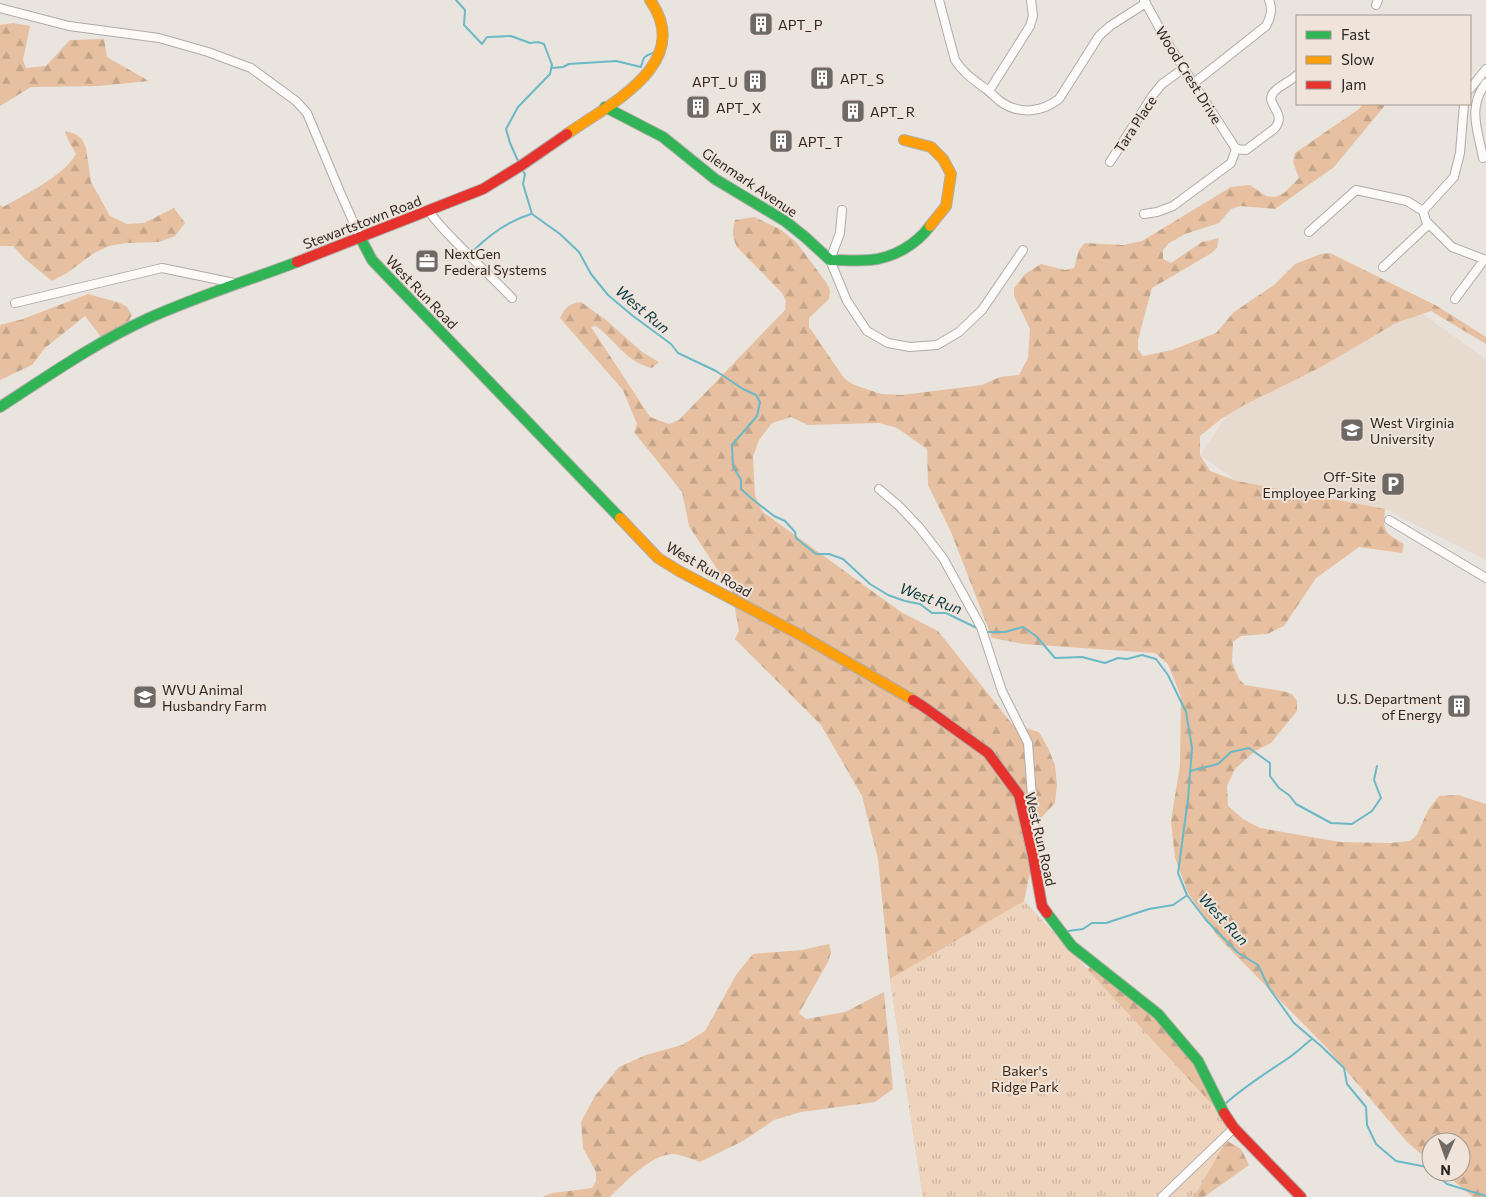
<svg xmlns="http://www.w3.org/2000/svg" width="1486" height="1197" font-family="Commissioner,sans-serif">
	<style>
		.built { fill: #e7dacf }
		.forest { fill: url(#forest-firs) }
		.park { fill: url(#park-tufts) }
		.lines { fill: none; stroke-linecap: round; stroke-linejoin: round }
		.stream { stroke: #6bb8c6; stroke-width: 2 }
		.street-casing { stroke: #b0aba7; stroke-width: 10 }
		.fast-casing { stroke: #b0aba7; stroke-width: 12 }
		.slow-casing { stroke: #b0aba7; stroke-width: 12 }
		.jam-casing { stroke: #b0aba7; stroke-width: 12 }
		.street { stroke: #fcfbfa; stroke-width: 8 }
		.fast { stroke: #30b455; stroke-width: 10 }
		.slow { stroke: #ff9f0a; stroke-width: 10 }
		.jam { stroke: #e5322d; stroke-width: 10 }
		.labels { text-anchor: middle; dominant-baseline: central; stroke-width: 4; stroke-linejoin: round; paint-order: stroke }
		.poi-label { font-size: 14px; fill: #2b2723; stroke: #efe3da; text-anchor: start }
		.street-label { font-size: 14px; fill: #2b2723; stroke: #efe3da }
		.park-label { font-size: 14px; fill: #41270f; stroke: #efe3da }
		.water-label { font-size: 15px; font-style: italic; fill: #083c45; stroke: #efe3da }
	</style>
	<defs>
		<pattern id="forest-firs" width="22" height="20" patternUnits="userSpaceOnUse" patternTransform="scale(1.25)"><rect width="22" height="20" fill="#e6c0a0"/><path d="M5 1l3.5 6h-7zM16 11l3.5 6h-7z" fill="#c5a58a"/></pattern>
		<pattern id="park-tufts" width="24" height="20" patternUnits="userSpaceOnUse" patternTransform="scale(1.25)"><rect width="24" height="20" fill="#eed3bd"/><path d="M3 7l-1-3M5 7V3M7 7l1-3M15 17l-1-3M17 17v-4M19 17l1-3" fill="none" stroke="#ccb5a2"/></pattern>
	</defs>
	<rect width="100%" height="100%" fill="#eae4df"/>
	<!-- built -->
	<path class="built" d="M1417 310 1486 359V560L1385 509 1237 481 1200 455 1236 402Z"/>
	<!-- forest -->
	<path class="forest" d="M13 23 30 26 23 60 26 68 46 66 70 40 104 39 107 57 149 81 99 86 31 87 0 106V25Z
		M1363 104H1386L1334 167 1275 209 1240 206 1231 209 1219 223 1185 234 1169 243 1163 250V259L1171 263 1202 242 1219 238 1217 248 1210 254 1152 288 1138 340V349L1143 356 1172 350 1216 333 1234 312 1274 285 1295 264 1321 254 1330 253 1437 306 1486 337V344L1431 311 1396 323 1321 367 1244 405 1221 419 1200 436V455L1210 471 1237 481 1385 509C1383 532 1384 532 1404 544L1402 553 1359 547 1316 578 1284 626 1267 634 1241 636 1233 642 1232 662 1239 679 1245 685 1282 691 1292 694 1297 701V711L1271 743 1255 751 1235 769 1227 786 1228 806 1243 819 1260 828 1340 842 1390 843 1410 841 1417 835 1428 810 1439 796 1458 795 1486 804V1197H1473L1443 1172H1461V1142H1431V1162L1408 1143 1326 1047 1219 938 1188 893 1175 858 1171 821 1180 765 1181 697 1168 664 1155 653 1024 644 992 638 951 532 928 485 927 449 897 428 879 423 808 425 791 417 772 423 759 440 753 457 755 496 763 512 901 612 938 631 1012 724 1039 732 1048 748 1055 765 1057 785 1055 803 1042 817 1024 901 1087 969 1093 966 1166 1026 1200 1071 1213 1105 1234 1128 1227 1141 1241 1149 1249 1165 1204 1197H923L890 979 878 859 862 796 821 725 735 639 739 631 732 592 689 526 682 492 634 432 637 424 623 390 560 318C565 307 569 304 581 302L606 320 642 352 659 362 652 368C627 363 615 340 596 326L591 327 650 417 669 424 679 420 785 310 786 301 782 293 737 247C732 237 732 230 735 220L754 217 780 229 796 242 826 282 830 290 829 299 809 318V327L844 378 852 384 881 394 902 395 982 385 1000 377 1019 375 1028 358 1030 329 1014 296V288L1025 274 1041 264 1065 270 1074 268 1079 250 1085 243 1123 245 1142 241 1231 187 1250 185 1266 196 1275 197 1284 193 1299 178 1293 162 1295 153 1359 109Z
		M65 131 75 134 82 139 86 148 91 182 110 216 127 224 144 223 174 208 185 223 175 236 159 242 126 243 109 246 94 253 67 273 52 281 25 259 13 246H0V205L3 207C24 195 64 176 76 154 72 146 67 140 65 131Z
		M88 294 120 303 127 307 132 315 128 322 101 337 85 316 45 348 32 365 0 380V325L23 319Z
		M829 944 831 952 828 962 799 1013 806 1019 845 1012 884 992 893 1089 875 1102 801 1112 774 1120 743 1141 700 1162C692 1159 682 1155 674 1154 651 1154 625 1182 610 1197H542L553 1193 592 1188 596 1181V1172L583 1148 581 1122 595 1096 619 1067 646 1055 682 1045 705 1031 736 975 753 954 802 950Z"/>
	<!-- park -->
	<path class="park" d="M1024 901 1234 1128 1194 1197H923L890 979Z"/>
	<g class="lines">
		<!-- stream -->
		<path class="stream" d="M456 0 465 10 464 25 482 44 487 37H490L511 36 530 43 538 42 544 44 552 65 550 74 518 107 506 129 510 143 519 163
			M551 68 563 67 569 64 616 61 641 67C645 52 645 58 656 51
			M522 170 525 174 523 184 532 214 560 234 579 252 591 274 608 295 633 316 671 344 678 353 716 371 743 389 756 395 760 402 757 416 732 445 733 466 741 480V489L751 498 774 516 785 521 795 532 796 538 816 554H829L843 559 870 584 888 595 905 601 920 604 932 613H946L979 629
			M473 251C490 234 508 221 531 214
			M986 632H1005L1023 627 1036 636 1055 658 1082 657 1105 663 1118 658 1127 659 1142 655 1156 659 1168 675 1186 712 1192 748 1188 799 1178 873 1187 895 1206 920 1237 952 1258 965 1269 988 1294 1023 1321 1046 1344 1068 1347 1084 1366 1107 1367 1125 1376 1144 1396 1161 1427 1167 1431 1170
			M1190 771 1218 764 1231 752 1249 748 1270 763V776L1279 788 1289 795 1296 804 1331 823 1352 824 1372 811 1381 798 1374 780 1377 766
			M1068 931 1083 929 1092 923H1106L1149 909 1173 905 1186 896
			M1226 1103C1245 1086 1266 1073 1287 1059 1296 1053 1304 1045 1312 1039
			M1433 1172 1447 1184 1486 1196"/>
		<!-- street casing -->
		<g class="street-casing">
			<path id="street" d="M939 0 955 60C963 73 974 80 986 89 991 93 996 98 1001 102 1020 115 1042 112 1059 99L1099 36 1110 26 1146 3
				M1144 0 1170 47 1236 149
				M1376 5 1378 0
				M0 8 69 26 159 38 208 52 251 68 296 101 307 113 340 192 360 237
				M1194 83 1266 26C1271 17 1273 9 1269 0
				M1470 89 1486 69
				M989 91 1030 26 1033 16 1031 0
				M1464 104 1460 153 1454 177 1423 211 1426 221 1452 247 1486 260
				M1483 158C1478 130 1467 108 1486 83
				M1110 162 1153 95 1162 84 1184 68
				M842 210 840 233 830 260 847 301 867 331 888 343 910 347 937 345 959 332 982 310 1023 250
				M429 211C436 222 445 231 454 240 473 260 493 278 512 298
				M1144 214 1157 212 1173 206 1231 163 1236 149 1246 150 1274 129C1289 113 1263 104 1274 92 1280 85 1290 82 1297 75
				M1309 232 1356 190 1407 201 1423 211
				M1383 267 1429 224
				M1455 299 1484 260
				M15 303 162 268 239 284
				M879 489 899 506 919 527 943 558 981 627 1002 691 1028 743 1034 824 1032 842
				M1389 520 1486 578
				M1162 1197 1234 1128"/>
		</g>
		<!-- fast casing -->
		<g class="fast-casing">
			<path id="fast" d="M605 107 663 137 715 179 785 221 805 237 830 260C843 260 857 261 870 260 893 258 916 245 930 226
				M360 237 372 260 620 518
				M0 407C48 376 95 343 147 319 195 297 247 281 297 262
				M1047 913 1072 946 1158 1014 1198 1061 1224 1113"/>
		</g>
		<!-- slow casing -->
		<g class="slow-casing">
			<path id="slow" d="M567 134C609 104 695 64 650 0
				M904 140 931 147 943 159 951 174 946 206 930 226
				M620 518 658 558 679 571 804 637 913 700"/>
		</g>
		<!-- jam casing -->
		<g class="jam-casing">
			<path id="jam" d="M297 262 483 189 522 165 567 134
				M913 700 924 707 988 753 1019 795 1033 856 1042 906 1047 913
				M1224 1113 1234 1128 1301 1197"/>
		</g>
		<!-- street -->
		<use href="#street" class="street"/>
		<!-- fast -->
		<use href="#fast" class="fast"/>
		<!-- slow -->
		<use href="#slow" class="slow"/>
		<!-- jam -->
		<use href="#jam" class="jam"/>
	</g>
	<!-- icons -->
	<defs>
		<g id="building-square" transform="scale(1.25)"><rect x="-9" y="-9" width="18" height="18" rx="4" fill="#6e6965" stroke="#efe3da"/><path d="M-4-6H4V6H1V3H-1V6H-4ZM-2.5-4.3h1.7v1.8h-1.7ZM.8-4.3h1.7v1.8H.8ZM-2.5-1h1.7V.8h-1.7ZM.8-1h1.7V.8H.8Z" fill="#fff"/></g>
		<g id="office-square" transform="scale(1.25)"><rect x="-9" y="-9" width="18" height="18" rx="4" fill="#6e6965" stroke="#efe3da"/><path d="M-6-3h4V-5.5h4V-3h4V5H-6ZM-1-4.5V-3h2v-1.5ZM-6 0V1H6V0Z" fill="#fff"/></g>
		<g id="university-square" transform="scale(1.25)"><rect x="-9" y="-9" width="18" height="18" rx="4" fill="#6e6965" stroke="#efe3da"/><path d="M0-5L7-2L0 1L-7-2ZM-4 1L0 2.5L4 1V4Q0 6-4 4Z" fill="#fff"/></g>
		<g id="parking-square" transform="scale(1.25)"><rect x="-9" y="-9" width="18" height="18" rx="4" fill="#6e6965" stroke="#efe3da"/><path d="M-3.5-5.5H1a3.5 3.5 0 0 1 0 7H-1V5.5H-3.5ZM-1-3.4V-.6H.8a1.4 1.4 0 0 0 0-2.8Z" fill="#fff"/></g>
		<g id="school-square" transform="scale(1.25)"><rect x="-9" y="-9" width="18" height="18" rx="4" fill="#6e6965" stroke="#efe3da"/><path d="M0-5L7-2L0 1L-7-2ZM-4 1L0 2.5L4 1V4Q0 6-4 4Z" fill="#fff"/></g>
	</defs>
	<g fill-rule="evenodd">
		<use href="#building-square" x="761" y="24"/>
		<use href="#building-square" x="822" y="78"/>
		<use href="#building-square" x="755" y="81"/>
		<use href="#building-square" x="698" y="107"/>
		<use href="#building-square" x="853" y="111"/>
		<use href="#building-square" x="781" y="141"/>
		<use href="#office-square" x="427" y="261"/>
		<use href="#university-square" x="1352" y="430"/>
		<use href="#parking-square" x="1393" y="484"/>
		<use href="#school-square" x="145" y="697"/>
		<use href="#building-square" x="1459" y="706"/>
	</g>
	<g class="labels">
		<!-- poi labels -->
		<g class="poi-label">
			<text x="778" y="24">APT_ P</text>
			<text x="840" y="78">APT_ S</text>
			<text x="738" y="81" text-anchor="end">APT_ U</text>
			<text x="716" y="107">APT_ X</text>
			<text x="870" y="111">APT_ R</text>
			<text x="798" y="141">APT_ T</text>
			<text x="444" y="253">NextGen<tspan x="444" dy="16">Federal Systems</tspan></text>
			<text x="1370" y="422">West Virginia<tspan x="1370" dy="16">University</tspan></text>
			<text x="1376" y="476" text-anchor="end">Off-Site<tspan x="1376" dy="16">Employee Parking</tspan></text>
			<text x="162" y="689">WVU Animal<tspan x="162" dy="16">Husbandry Farm</tspan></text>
			<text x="1442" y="698" text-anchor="end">U.S. Department<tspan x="1442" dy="16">of Energy</tspan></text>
		</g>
		<!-- street labels -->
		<g class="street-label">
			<text transform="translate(1189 75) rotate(58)">Wood Crest Drive</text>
			<text transform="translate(1135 124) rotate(-57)">Tara Place</text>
			<text transform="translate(750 182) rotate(34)">Glenmark Avenue</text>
			<text transform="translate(362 222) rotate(-21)">Stewartstown Road</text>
			<text transform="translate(422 292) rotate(46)">West Run Road</text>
			<text transform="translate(709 569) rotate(30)">West Run Road</text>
			<text transform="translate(1041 839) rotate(77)">West Run Road</text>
		</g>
		<!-- park labels -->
		<g class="park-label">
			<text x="1025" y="1070">Baker's<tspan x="1025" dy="16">Ridge Park</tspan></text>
		</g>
		<!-- water labels -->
		<g class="water-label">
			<text transform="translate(643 309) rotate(40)">West Run</text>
			<text transform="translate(931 598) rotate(20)">West Run</text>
			<text transform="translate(1224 919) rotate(47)">West Run</text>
		</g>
	</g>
	<!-- legend -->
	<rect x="1296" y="15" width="175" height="90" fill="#efe3da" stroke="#a19891"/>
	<rect x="1306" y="31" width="25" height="8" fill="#30b455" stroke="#a19891"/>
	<text x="1341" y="40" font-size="15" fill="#2b2723">Fast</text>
	<rect x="1306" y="56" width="25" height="8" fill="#ff9f0a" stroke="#a19891"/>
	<text x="1341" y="65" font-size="15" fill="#2b2723">Slow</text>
	<rect x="1306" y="81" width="25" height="8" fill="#e5322d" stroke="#a19891"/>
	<text x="1341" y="90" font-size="15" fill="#2b2723">Jam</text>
	<!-- north arrow -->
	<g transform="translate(1446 1157) rotate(182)"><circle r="24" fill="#efe3da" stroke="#a19891"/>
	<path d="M0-4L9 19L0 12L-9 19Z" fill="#6e6965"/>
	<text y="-8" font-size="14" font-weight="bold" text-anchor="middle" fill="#2b2723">N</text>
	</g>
</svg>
